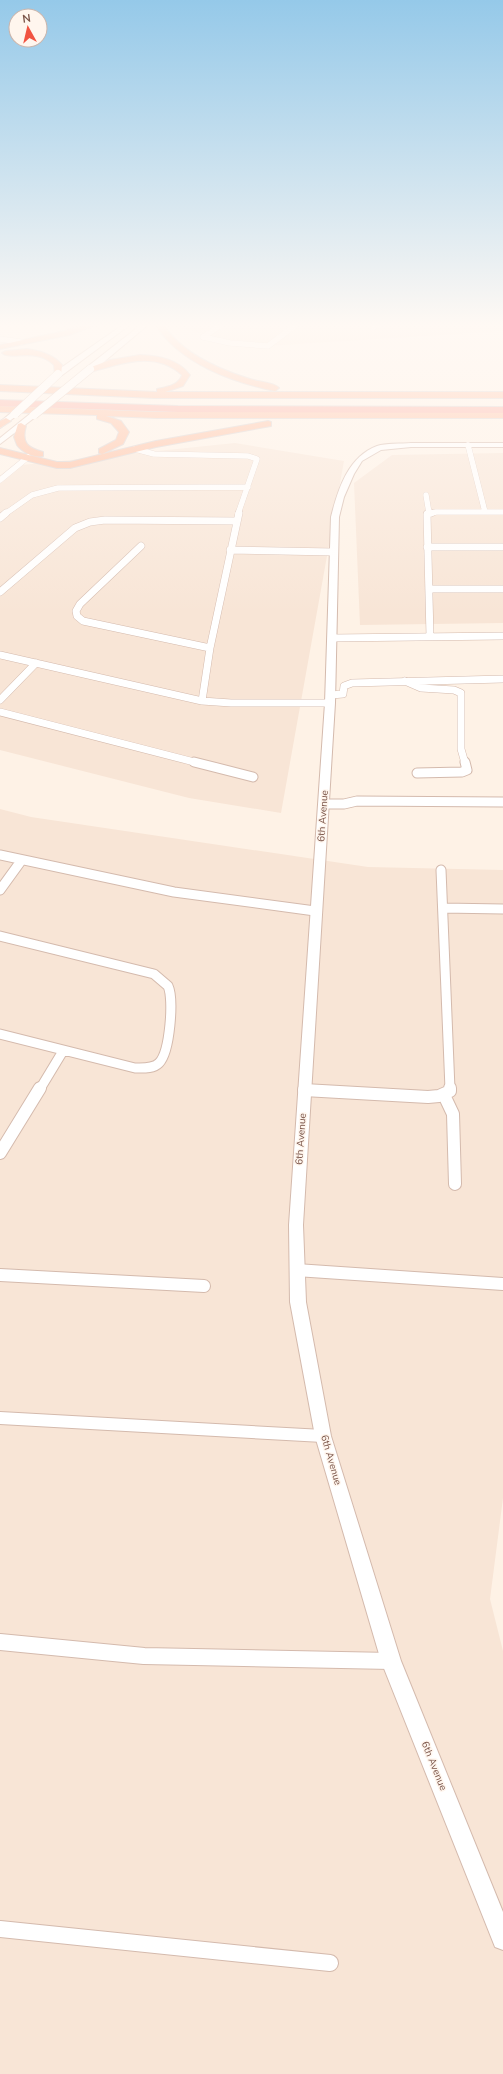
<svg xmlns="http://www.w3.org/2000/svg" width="503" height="2074" font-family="'Nunito Sans',sans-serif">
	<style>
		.residential { fill: #f8e5d6 }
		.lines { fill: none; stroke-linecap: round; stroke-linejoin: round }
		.minor-far4-casing { stroke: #d4baad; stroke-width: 6 }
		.minor-far3-casing { stroke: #d4baad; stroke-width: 8 }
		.minor-far2-casing { stroke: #d4baad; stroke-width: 11 }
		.minor-far1-casing { stroke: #d4baad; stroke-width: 14 }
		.minor-casing { stroke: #d4baad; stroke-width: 18 }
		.tertiary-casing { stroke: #d4baad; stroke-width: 2 }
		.secondary-casing { stroke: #d9bbac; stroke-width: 2 }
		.trunk-casing { stroke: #dacfcc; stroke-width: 2 }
		.motorway-casing { stroke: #dacfcc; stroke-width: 2 }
		.minor-far4 { stroke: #fff; stroke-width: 5.5 }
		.minor-far3 { stroke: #fff; stroke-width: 7 }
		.minor-far2 { stroke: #fff; stroke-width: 9 }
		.minor-far1 { stroke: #fff; stroke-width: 12 }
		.minor { stroke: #fff; stroke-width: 16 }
		.tertiary { fill: #fff; fill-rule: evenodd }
		.secondary { fill: #fff; fill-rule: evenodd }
		.trunk { fill: #feba9a; fill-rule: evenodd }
		.motorway { fill: #fda698; fill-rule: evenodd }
		.secondary-bridge-casing { stroke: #d9bbac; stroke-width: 9; stroke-linecap: butt }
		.secondary-bridge { stroke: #fff; stroke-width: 8 }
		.labels { text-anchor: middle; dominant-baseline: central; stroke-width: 3; stroke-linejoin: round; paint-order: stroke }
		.street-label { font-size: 10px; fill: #7a5448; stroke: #fff6ee }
	</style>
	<rect width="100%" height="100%" fill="#fef2e6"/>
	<!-- residential -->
	<path class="residential" d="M154 324H503V331L249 347 190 330Z
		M235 443 344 461 281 813 189 798 0 750V481L22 465Z
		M503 453V623L360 625 354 483 392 455Z
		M0 809 31 817 368 867 503 870V1498L490 1599 503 1651V2074H0Z"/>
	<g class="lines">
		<!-- minor-far4 casing -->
		<g class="minor-far4-casing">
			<path id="minor-far4" d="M223 324 203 337 230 343 268 346 297 324
				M374 327 378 324
				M0 339 21 342
				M468 445 485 512
				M135 449 154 454 248 456 257 459 238 514
				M0 480 28 457
				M426 495 429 513
				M5 514 32 495 58 488 248 487
				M427 514 436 512H503"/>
		</g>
		<!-- minor-far3 casing -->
		<g class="minor-far3-casing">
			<path id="minor-far3" d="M0 518 6 513
				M141 546 80 604 76 611 77 616 83 621 210 648
				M427 547H503
				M230 550 333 552
				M429 589H503
				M0 592 75 528 90 522 105 520 236 521
				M430 637 427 514 431 513
				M332 638 503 636
				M0 655 202 701 231 703H330
				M405 681 421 688 454 690 461 693V749L465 763
				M331 695 343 694 344 686 352 683 503 679
				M0 700 36 663
				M202 701 210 648 239 513
				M0 712 198 763"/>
		</g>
		<!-- minor-far2 casing -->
		<g class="minor-far2-casing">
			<path id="minor-far2" d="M194 762 253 777
				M417 773 462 772 467 770 465 762
				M324 804H344L357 801 503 802
				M0 855 174 892 315 911
				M441 870 450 1089
				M0 890 21 861
				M443 908 503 909
				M0 936 154 974 168 986C174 999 170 1052 159 1063 153 1069 143 1068 135 1068L0 1034
				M40 1089 63 1051"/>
		</g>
		<!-- minor-far1 casing -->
		<g class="minor-far1-casing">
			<path id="minor-far1" d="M304 1090 428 1097 439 1096 450 1091V1088
				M444 1095 453 1114 455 1184
				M0 1153 40 1088
				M296 1270 503 1284
				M0 1275 204 1286
				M0 1418 323 1436"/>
		</g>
		<!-- minor casing -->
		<g class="minor-casing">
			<path id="minor" d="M0 1642 144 1656 391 1661
				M0 1929 330 1963"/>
		</g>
		<!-- tertiary casing -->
		<g class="tertiary-casing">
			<path id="tertiary" d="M411 443H503V447H411L381 450 362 461 354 474 344 497 339 517 335 703 303 1225 306 1302 331 1436 401 1661 503 1912V1950L495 1947 381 1661 315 1436 290 1302 289 1225 325 703 331 517C338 489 348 457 377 446 386 443 401 444 411 443Z"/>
		</g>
		<!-- secondary casing -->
		<g class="secondary-casing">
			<path id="secondary" d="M124 324H131L61 376H55V372Z
				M142 324H149L93 371H87V367Z
				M12 412 19 414 0 428V422Z
				M31 413 38 415 0 444V438Z"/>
		</g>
		<!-- trunk casing -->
		<g class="trunk-casing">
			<path id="trunk" d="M88 324H99L69 335 0 349V345L64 331Z
				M155 324H163C181 353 218 369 250 379 258 382 274 382 279 388L275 391C232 382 179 363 155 324Z
				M27 349C40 351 53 354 62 365L61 376H55L54 365C36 347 11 361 2 353L6 351Z
				M140 355C159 356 178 359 190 375L183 386 165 392H503V398H154L0 391V385L157 392V389C166 387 178 386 182 375 154 350 122 364 90 372L86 369 110 360Z
				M0 406 157 412H503V418H157L106 416 121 421 129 432 123 444 102 454 99 453V449L116 440 119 432 111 423 97 419V415L0 412Z
				M6 418 11 421 0 428V421Z
				M268 421 271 422V426L156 447 70 468H57L0 454V448L57 462H70L156 441Z
				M21 423 26 426C21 443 28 448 43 452V456C34 458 22 452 17 445L14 437 18 424Z"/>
		</g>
		<!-- motorway casing -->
		<g class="motorway-casing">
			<path id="motorway" d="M0 400 178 406 503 407V413L178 412 0 406Z"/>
		</g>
		<!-- minor-far4 -->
		<use href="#minor-far4" class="minor-far4"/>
		<!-- minor-far3 -->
		<use href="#minor-far3" class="minor-far3"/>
		<!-- minor-far2 -->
		<use href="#minor-far2" class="minor-far2"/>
		<!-- minor-far1 -->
		<use href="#minor-far1" class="minor-far1"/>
		<!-- minor -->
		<use href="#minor" class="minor"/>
		<!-- tertiary -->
		<use href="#tertiary" class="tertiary"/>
		<!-- secondary -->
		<use href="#secondary" class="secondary"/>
		<!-- trunk -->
		<use href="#trunk" class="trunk"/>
		<!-- motorway -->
		<use href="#motorway" class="motorway"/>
		<!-- secondary-bridge casing -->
		<g class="secondary-bridge-casing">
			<path id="secondary-bridge" d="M15 414 58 374
				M34 415 90 369"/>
		</g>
		<!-- secondary-bridge -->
		<use href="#secondary-bridge" class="secondary-bridge"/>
	</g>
	<!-- sky -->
	<linearGradient id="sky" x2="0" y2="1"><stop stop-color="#95c9e9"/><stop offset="0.53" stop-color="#fff9f4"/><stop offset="1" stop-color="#fff9f4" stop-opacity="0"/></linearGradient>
	<rect width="503" height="614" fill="url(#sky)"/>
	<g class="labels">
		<!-- street labels -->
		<g class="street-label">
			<text transform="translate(323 816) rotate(-86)">6th Avenue</text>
			<text transform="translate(301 1139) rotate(-86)">6th Avenue</text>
			<text transform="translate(331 1460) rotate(74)">6th Avenue</text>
			<text transform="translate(434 1766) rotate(68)">6th Avenue</text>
		</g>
	</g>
	<!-- north arrow -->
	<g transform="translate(28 28) rotate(352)"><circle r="19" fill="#fff6ee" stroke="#cab5ac"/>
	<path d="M0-3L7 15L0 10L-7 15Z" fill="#f15341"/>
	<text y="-6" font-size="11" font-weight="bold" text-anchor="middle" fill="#7a5448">N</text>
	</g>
</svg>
